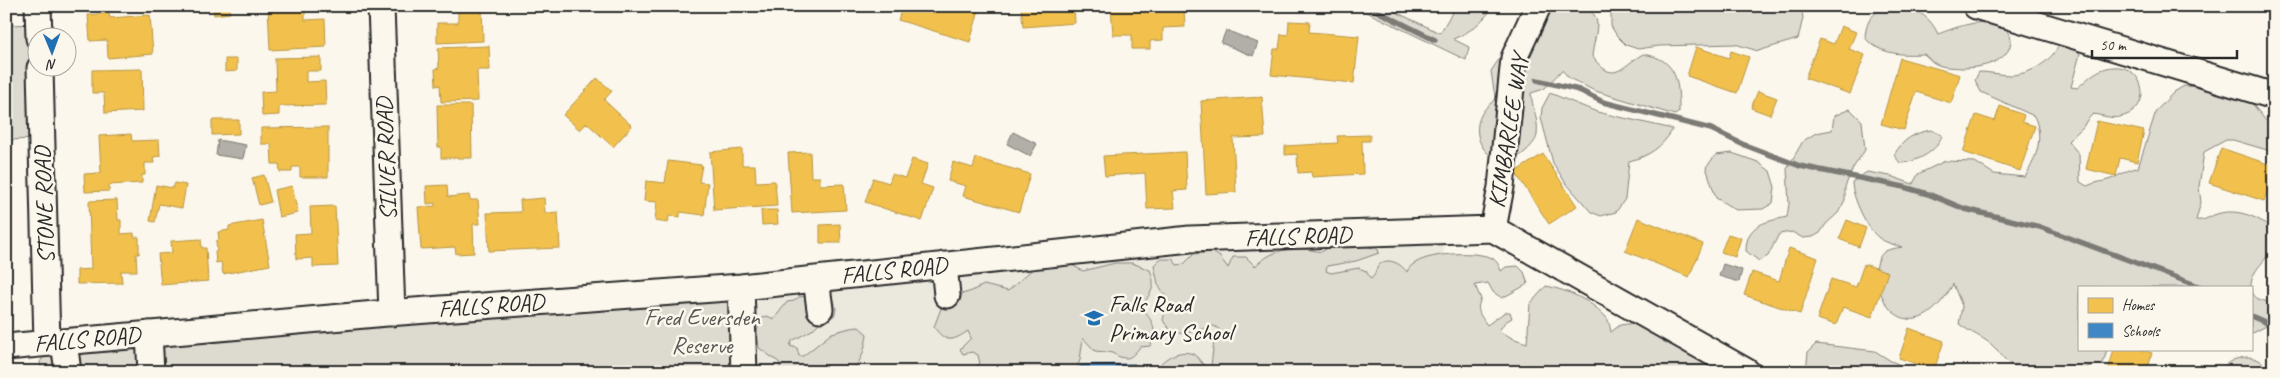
<svg xmlns="http://www.w3.org/2000/svg" width="2280" height="378" font-family="Caveat,sans-serif">
	<style>
		.built { fill: #ebe8de }
		.green { fill: #dddad0; stroke: #84827e }
		.water { fill: #b1afa7; stroke: #7b7a75 }
		.homes { fill: #f2c14e; stroke: #b69444 }
		.schools { fill: #3f88c5; stroke: #396c97 }
		.lines { fill: none; stroke-linecap: round; stroke-linejoin: round }
		.stream { stroke: #7b7a75; stroke-width: 5.5 }
		.minor-casing { stroke: #2b2b2b; stroke-width: 29 }
		.minor { stroke: #fbf7ec; stroke-width: 25 }
		.labels { text-anchor: middle; dominant-baseline: central; stroke-width: 5; stroke-linejoin: round; paint-order: stroke }
		.street-label { font-size: 24px; fill: #2b2b2b; stroke: #fbf7ec }
		.poi-label { font-size: 24px; fill: #2b2b2b; stroke: #fbf7ec; text-anchor: start }
		.park-label { font-size: 24px; fill: #585754; stroke: #fbf7ec }
	</style>
	<rect width="100%" height="100%" fill="#fbf7ec"/>
	<filter id="ink" filterUnits="userSpaceOnUse"><feTurbulence type="fractalNoise" baseFrequency=".02" numOctaves="2"/><feDisplacementMap in="SourceGraphic" scale="10" xChannelSelector="R" yChannelSelector="G"/><feConvolveMatrix kernelMatrix="1 2 1 2 8 2 1 2 1" color-interpolation-filters="sRGB"/></filter>
	<g filter="url(#ink)">
		<!-- built -->
		<path class="built" d="M1443 231 1448 372H744L741 287Z"/>
		<!-- green -->
		<path class="green" d="M1354 6H1383L1440 33 1456 6H1494C1482 22 1471 32 1453 39L1469 47 1466 60Z
			M1543 6C1560 6 1596 0 1597 24 1597 34 1593 46 1592 56 1614 86 1620 67 1643 54 1677 59 1679 81 1679 112L1675 115 1595 91 1569 78 1562 70 1544 89 1531 93C1532 108 1539 119 1537 135 1536 141 1531 146 1527 150 1493 184 1452 125 1498 98L1494 91 1491 71 1506 49 1534 48 1532 37Z
			M1616 6H1801L1803 18 1798 39 1758 51 1735 44 1659 46 1638 49 1626 45 1617 36 1611 26V12Z
			M1888 7C1912 8 1927 11 1938 34 1957 27 1982 17 2001 26 2008 28 2011 34 2011 41 2009 63 1980 68 1962 68 1953 67 1944 68 1936 64 1931 62 1928 57 1924 54 1902 55 1881 55 1865 38 1866 21 1872 12 1888 7Z
			M39 24 38 68 42 139 6 140V25Z
			M2069 45 2076 48 2080 54 2071 87 2077 88C2085 82 2091 74 2101 70 2142 53 2159 109 2120 117 2111 119 2101 115 2093 114L2087 120 2083 127 2068 141 2079 154 2080 182 2087 186C2095 182 2103 182 2111 179 2121 175 2127 169 2138 168L2156 111 2174 92 2184 86 2210 87 2247 97 2267 122 2274 120V152L2233 140H2226L2204 152 2199 187 2201 202 2196 220C2204 221 2207 218 2214 215 2234 207 2257 216 2271 228 2279 259 2254 261 2251 284 2249 305 2268 297 2273 306 2275 310 2274 318 2274 322L2251 334V287H2079V349H2107L2103 364H2095L2086 368 2085 372C2062 372 2030 377 2010 364 2003 359 2000 352 1994 347 1987 339 1969 332 1959 324L1962 306 1953 284C1942 305 1918 333 1893 312 1880 301 1868 265 1884 252 1888 249 1897 248 1902 247 1895 245 1886 243 1879 238 1867 229 1852 197 1852 182L1867 172 1890 176 1913 184 1918 174 1945 161 1975 162 1994 174 2025 177C2037 157 2044 137 2034 116L1981 92 1975 80 1979 72C1990 72 2000 75 2011 75 2030 74 2049 63 2058 47Z
			M1550 93 1597 112 1673 129C1662 147 1650 156 1629 161L1625 199 1616 212 1601 216 1591 212 1565 182 1553 163 1541 118 1542 108Z
			M1850 109 1862 121 1865 150 1853 168 1845 187V200L1838 213 1826 224 1820 233 1813 237 1803 238 1792 232 1779 234 1768 256 1759 261 1746 251C1746 224 1765 222 1787 217L1789 204 1787 169 1803 141 1816 133 1832 130 1834 116Z
			M1931 130 1942 135C1939 151 1915 163 1900 163L1894 155C1903 139 1914 133 1931 130Z
			M1732 153 1758 162 1770 171 1775 187 1773 203 1763 209 1736 210 1716 198 1706 167 1716 155Z
			M1333 245H1361L1378 249 1379 253 1356 261 1327 266 1326 271 1331 273 1359 268 1366 271 1371 279C1376 275 1375 269 1379 265 1388 256 1401 264 1407 272 1413 252 1476 250 1492 258 1497 261 1499 265 1501 271L1506 267 1518 266 1524 272 1528 284 1502 298 1493 292 1488 283 1475 285 1481 299C1475 310 1481 316 1487 325L1505 312H1510L1512 318 1505 322 1499 331 1512 338 1527 343 1530 304 1546 286C1567 290 1591 300 1606 317 1609 320 1610 327 1611 332L1620 325 1642 322 1689 355 1726 372H1154C1161 360 1178 348 1193 354 1199 357 1201 364 1207 368L1211 366 1214 341 1220 330 1214 326C1194 330 1175 343 1163 320L1168 300 1158 284 1154 265 1160 259H1173L1177 265 1184 264 1194 254 1213 252 1220 257 1228 268 1233 257H1246L1255 266C1276 247 1295 246 1321 252Z
			M1068 263 1083 271 1115 263H1132L1150 270C1158 290 1149 291 1143 307 1150 320 1160 330 1150 346L1140 347C1130 360 1126 361 1112 353 1107 351 1100 352 1095 351L1083 338 1080 360 1075 372H973V368L980 364 978 355 972 352 963 354 960 349 971 338 968 331C953 341 946 344 934 327L943 303 958 295 969 292 984 285 1008 291 1037 265Z
			M741 287 744 372H42L40 362 45 355Z
			M806 296 809 298H831C837 304 837 308 834 316L824 318 812 330 792 341 790 346 797 348 799 356H803L832 333 850 328 859 327 867 334C865 349 862 362 850 372H780V363L759 348 757 331 761 319 767 316 774 319 787 302 794 301 799 297Z
			M1816 344 1875 351 1891 361 1917 372H1806L1808 352Z
			M2248 357C2257 358 2266 362 2269 372H2219C2227 361 2235 358 2248 357Z"/>
		<!-- water -->
		<path class="water" d="M1226 30 1258 43 1253 56 1221 43Z
			M1013 132 1037 144 1030 156 1007 144Z
			M218 140 246 145 243 159 216 155Z
			M1723 264 1742 270 1739 282 1719 276Z"/>
		<!-- homes -->
		<path class="homes" d="M213 6H229L230 13 214 15Z
			M268 6H305V20L325 19 326 47 270 50Z
			M458 6H482L483 41 437 43V23H458Z
			M897 6H966L979 10 970 42 898 20 902 8Z
			M1021 6H1074L1075 23 1023 27Z
			M1111 6H1184L1185 27 1163 28V40L1150 41V49H1132V35H1113Z
			M109 13 110 18 150 15 153 54 108 58 107 40 90 41 88 15Z
			M1289 21 1310 22 1309 32 1359 36 1354 83 1271 75 1274 49H1279L1281 34 1288 35Z
			M1841 26 1856 32 1849 49 1865 55 1850 94 1805 78 1820 39 1834 44Z
			M489 46 490 70H477L478 101 441 102 440 85 436 86 435 69 439 68 438 48Z
			M1696 47 1729 58 1731 51 1749 57 1737 93 1687 76Z
			M321 57V71H306V82L325 81 326 105 279 106V115L262 116 261 92 276 91 275 58Z
			M1900 58 1960 75 1951 103 1916 92 1904 130 1881 124Z
			M225 59H237V71L225 72Z
			M142 69 143 111 105 113 104 93H92V70Z
			M597 78 612 91 604 100 632 126 613 147 587 123 580 130 563 115Z
			M1758 91 1777 98 1770 115 1751 108Z
			M1262 97 1265 137 1233 138 1236 192 1206 194 1201 101Z
			M437 105H471L472 158H441V147H438Z
			M2000 106 2024 115 2022 122 2035 126 2020 171 1963 152 1976 115 1995 121Z
			M212 120H239V134L212 135Z
			M2097 121 2144 131 2137 162 2120 158 2116 176 2086 169Z
			M328 127V177H300V167H292V172H280L279 164H272L271 144H261V128Z
			M131 134 132 141 159 140 160 156 153 157 154 163H145V175H142V183L109 185V191L85 192 84 174 101 173 99 136Z
			M1370 135V141H1362L1363 174 1312 177 1311 172 1298 173 1297 154 1285 155V146L1338 143 1337 136Z
			M2221 148 2274 166V172L2264 201 2209 183Z
			M742 149V165H755L756 182 775 181 777 206 714 210 710 152Z
			M810 152 811 177H820V185L844 184 846 210 792 213 788 153Z
			M1185 152 1187 190 1173 191 1175 208 1147 209 1145 173 1105 176 1103 156Z
			M1543 154 1577 206 1549 224 1515 172Z
			M976 158 1030 174 1019 212 963 196 966 186 948 181 953 162 973 168Z
			M912 159 928 164 921 184 933 188 922 221 865 202 873 178 889 183 892 174 905 178Z
			M668 161 702 165 699 182 708 183 704 215 680 212V217L669 216 668 223 655 221 657 202 644 201 646 181 665 183Z
			M264 175 271 202 259 205 252 178Z
			M175 183 186 185 182 208 159 204 155 222 150 221 156 185 173 188Z
			M447 185 448 197 469 195 470 200H478L480 224H473L474 253 456 254 455 247 421 249 418 207 435 206V203L427 204 426 186Z
			M292 186 298 213 279 217 274 190Z
			M544 198 545 213 558 212 560 248 489 251 487 213 521 212 520 200Z
			M117 200 118 220H121V234L134 233V237H139V254H136L137 271H121L122 283 77 284V270L91 269 89 201Z
			M335 206 338 266 313 267V258L296 259 295 234 311 233 310 207Z
			M761 210H777L778 224 762 225Z
			M1638 218 1703 244 1689 277 1625 251Z
			M262 220 270 265 223 274 221 262 216 263 215 252 217 251 216 241 219 240 218 232 229 230V226Z
			M1847 220 1866 228 1859 247 1839 239Z
			M840 224 841 243H820V225Z
			M1728 234 1741 238 1735 257 1721 252Z
			M201 239 202 248H206L208 281 161 285 158 254 172 253 171 241Z
			M1789 248 1818 258 1800 314 1744 295 1752 272 1779 281Z
			M1864 264 1888 272 1872 317 1843 307 1836 325 1817 319 1831 279 1856 287Z
			M1909 328 1944 341 1934 370 1899 358Z
			M2114 349H2139L2152 353 2147 371 2131 367 2130 372 2108 371Z"/>
		<!-- schools -->
		<path class="schools" d="M1135 364V372H1080V365Z
			M912 370 955 371V372H912Z"/>
		<g class="lines">
			<!-- stream -->
			<path class="stream" d="M1367 6 1435 40
				M1537 80 1579 90 1603 102 1711 129 1742 144 1800 166 1904 187 1928 194 1965 209 2040 227 2201 287
				M2251 316 2274 326"/>
			<!-- minor casing -->
			<g class="minor-casing">
				<path id="minor" d="M38 6 39 38
					M381 6 392 313
					M1976 6 2274 96
					M40 68 47 343
					M1493 229 1501 187 1514 58 1538 6
					M944 265 947 295
					M816 279 820 309
					M741 287 744 372
					M149 334 151 372
					M64 342 68 372
					M6 347 387 313 741 287 1190 239 1493 229 1747 372"/>
			</g>
			<!-- minor -->
			<use href="#minor" class="minor"/>
		</g>
	</g>
	<!-- icons -->
	<defs>
		<g id="school-bare" transform="scale(1.5)"><path d="M0-5L7-2L0 1L-7-2ZM-4 1L0 2.5L4 1V4Q0 6-4 4Z" fill="#1f6fb2" stroke="#fbf7ec" stroke-width="2.5" paint-order="stroke"/></g>
	</defs>
	<g fill-rule="evenodd">
		<use href="#school-bare" x="1094" y="318"/>
	</g>
	<g class="labels">
		<!-- street labels -->
		<g class="street-label">
			<text transform="translate(1508 131) rotate(-81)">KIMBARLEE WAY</text>
			<text transform="translate(386 159) rotate(-92)">SILVER ROAD</text>
			<text transform="translate(44 205) rotate(-92)">STONE ROAD</text>
			<text transform="translate(1298 236) rotate(-2)">FALLS ROAD</text>
			<text transform="translate(894 270) rotate(-6)">FALLS ROAD</text>
			<text transform="translate(491 305) rotate(-4)">FALLS ROAD</text>
			<text transform="translate(87 339) rotate(-5)">FALLS ROAD</text>
		</g>
		<!-- poi labels -->
		<g class="poi-label">
			<text x="1109" y="304">Falls Road<tspan x="1109" dy="28">Primary School</tspan></text>
		</g>
		<!-- park labels -->
		<g class="park-label">
			<text x="702" y="317">Fred Eversden<tspan x="702" dy="28">Reserve</tspan></text>
		</g>
	</g>
	<!-- margin -->
	<rect width="2280" height="378" fill="none" stroke="#fbf7ec" stroke-width="25"/>
	<rect x="12" y="12" width="2255" height="353" fill="none" stroke="#2b2b2b" stroke-width="2" filter="url(#ink)"/>
	<!-- legend -->
	<rect x="2078" y="286" width="175" height="65" fill="#fbf7ec" stroke="#a8a59f"/>
	<rect x="2088" y="298" width="25" height="15" fill="#f2c14e" stroke="#a8a59f"/>
	<text x="2122" y="310" font-size="15" fill="#2b2b2b">Homes</text>
	<rect x="2088" y="323" width="25" height="15" fill="#3f88c5" stroke="#a8a59f"/>
	<text x="2122" y="336" font-size="15" fill="#2b2b2b">Schools</text>
	<!-- north arrow -->
	<g transform="translate(52 52) rotate(179)"><circle r="24" fill="#fbf7ec" stroke="#a8a59f"/>
	<path d="M0-4L9 19L0 12L-9 19Z" fill="#1f6fb2"/>
	<text y="-8" font-size="14" font-weight="bold" text-anchor="middle" fill="#2b2b2b">N</text>
	</g>
	<!-- scale -->
	<path d="M2092 50v8h145v-8" fill="none" stroke="#2b2b2b" stroke-width="2.5"/>
	<text x="2100" y="50" font-size="15" fill="#2b2b2b" stroke="#fbf7ec" stroke-width="4" paint-order="stroke">50 m</text>
</svg>
